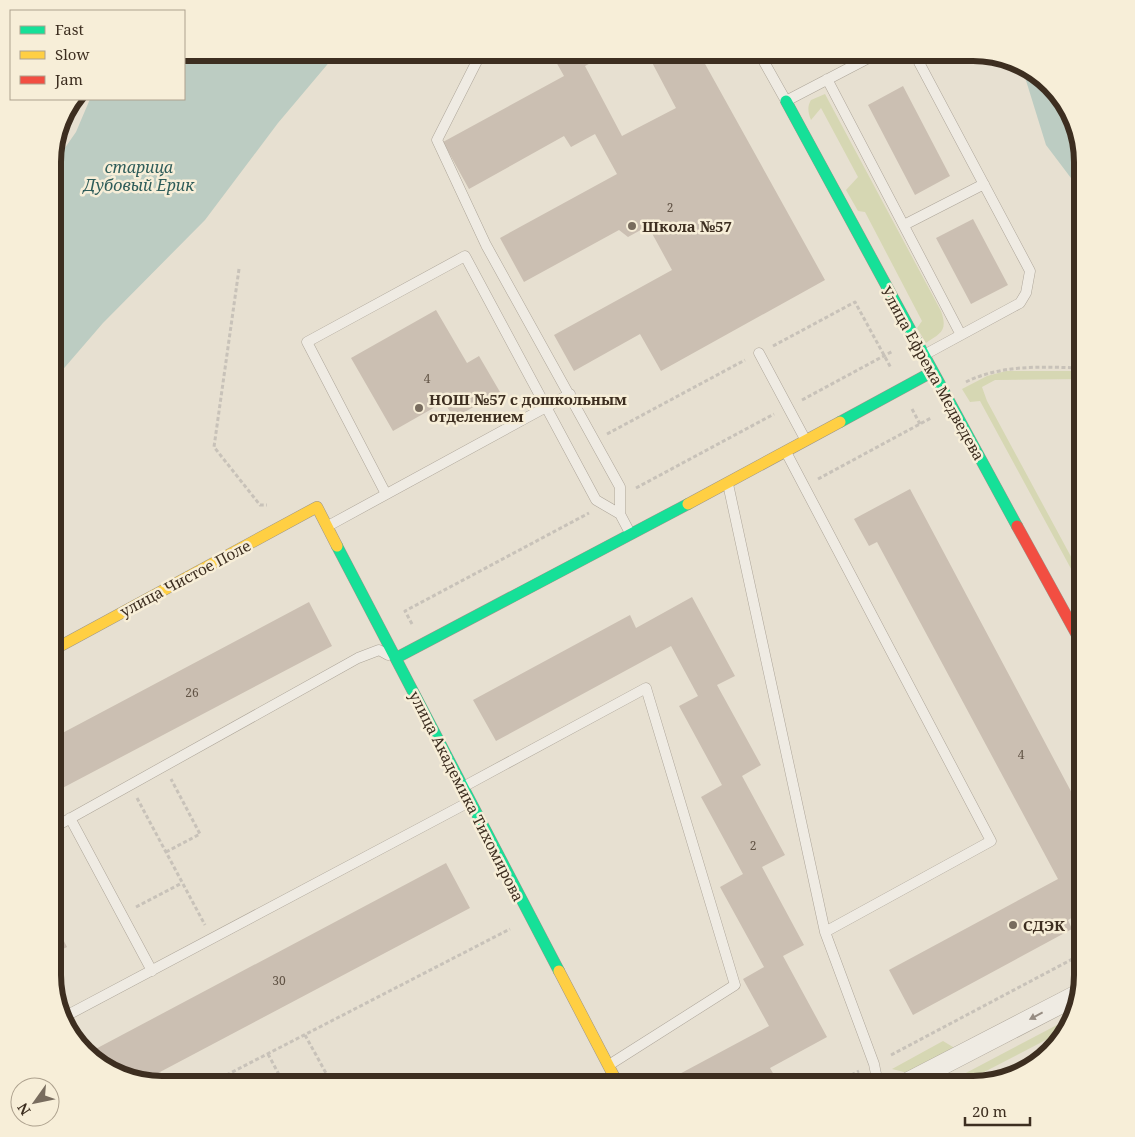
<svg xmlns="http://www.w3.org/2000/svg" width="1135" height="1137" font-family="'Noto Serif',serif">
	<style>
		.green { fill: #d6d7b3 }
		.water { fill: #bcccc2 }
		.building { fill: #cbbfb2 }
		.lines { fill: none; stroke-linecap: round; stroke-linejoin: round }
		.lane-casing { stroke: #ada599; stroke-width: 11 }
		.street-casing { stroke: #ada599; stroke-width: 21 }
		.fast-casing { stroke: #9c958a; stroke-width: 12 }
		.slow-casing { stroke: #9c958a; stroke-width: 12 }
		.jam-casing { stroke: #9c958a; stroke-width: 12 }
		.path { stroke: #c8c2b9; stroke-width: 3; stroke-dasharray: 4 2.5; stroke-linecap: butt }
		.lane { stroke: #efebe3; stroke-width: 10 }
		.street { stroke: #efebe3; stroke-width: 20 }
		.fast { stroke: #16e098; stroke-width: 11 }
		.slow { stroke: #ffcf43; stroke-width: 11 }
		.jam { stroke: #f24e42; stroke-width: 11 }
		.oneway { fill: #968c82 }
		.poi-dot { fill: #786c5e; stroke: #f7eed8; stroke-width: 2 }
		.labels { text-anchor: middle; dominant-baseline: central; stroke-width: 5; stroke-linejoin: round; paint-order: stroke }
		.number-label { font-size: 12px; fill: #605244 }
		.poi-label { font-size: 15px; font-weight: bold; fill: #3d2e20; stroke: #f7eed8; text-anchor: start }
		.street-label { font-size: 15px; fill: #3d2e20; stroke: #f7eed8 }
		.water-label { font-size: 16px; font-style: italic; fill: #2f5d5a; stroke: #f7eed8 }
		.rim { fill: none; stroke: #3d2e20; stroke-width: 6 }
	</style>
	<rect width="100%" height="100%" fill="#e7e0d1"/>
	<!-- green -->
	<path class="green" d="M825 94 941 311C948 331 941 333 926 343L917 328 922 321 865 212 858 211 846 190 858 177 821 108 811 120C808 112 807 107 811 100Z
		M1006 371H1082V379L995 380 982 387 987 401 1082 577V589L980 401 970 402 962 389 987 376Z
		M1074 1016 1065 1030 961 1084H945Z
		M943 1041 958 1050 908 1073 892 1069Z"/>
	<!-- water -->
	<path class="water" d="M184 53H337L278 123 205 220 103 323 53 381V165L76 132 90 99H184Z
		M1024 66 1055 90 1074 121 1082 162V198L1077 186 1046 145 1024 74Z"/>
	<!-- building -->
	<path class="building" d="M551 53H610L585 66 622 136 676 108 647 53H699L825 280 661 371 640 334 574 371 554 335 672 270 648 226 628 237 619 230 524 282 500 238 617 174 595 134 571 147 564 136 469 189 443 142 564 76Z
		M903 86 950 176 915 195 868 105Z
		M973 219 1008 285 971 304 936 238Z
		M436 310 467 363 479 356 500 392 454 418 444 402 393 431 351 358Z
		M910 489 1082 812V912L1068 920 1072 929 913 1015 889 970 1058 879 877 542 869 546 854 519Z
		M692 597 735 676 717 685 761 765 742 776 785 855 762 867 804 945 783 956 827 1037 770 1068 778 1082 774 1084H675L672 1078 769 1026 743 979 764 967 720 887 743 874 701 797 722 785 679 706 698 696 671 646 496 741 473 700 630 615 636 628Z
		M309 602 332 646 53 793V738Z
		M446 863 470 908 143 1081 120 1076 88 1053Z
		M53 920 67 947 53 954Z"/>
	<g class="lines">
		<!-- lane casing -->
		<g class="lane-casing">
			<path id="lane" d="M481 53 437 140 486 245 620 487V514
				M759 53 786 101 878 53
				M914 53 1030 271 1026 293 1020 303 924 355
				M827 79 961 335
				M904 225 984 184
				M759 353 805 439
				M786 452 991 841 825 932
				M728 484 825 932 874 1064 878 1084
				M386 494 307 342 465 256 596 500 620 514 630 533
				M328 526 570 394
				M463 787 646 688 735 985 609 1065
				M70 818 152 971
				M53 828 358 658 379 650 388 655
				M62 1018 469 802"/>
		</g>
		<!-- street casing -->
		<g class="street-casing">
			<path id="street" d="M905 1084 1079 994"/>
		</g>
		<!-- fast casing -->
		<g class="fast-casing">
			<path id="fast" d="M786 101 1017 526
				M840 422 932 372
				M337 546 559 971
				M396 658 688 504"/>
		</g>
		<!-- slow casing -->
		<g class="slow-casing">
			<path id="slow" d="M688 504 840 422
				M53 650 317 507 337 546
				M559 971 618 1084"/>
		</g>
		<!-- jam casing -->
		<g class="jam-casing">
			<path id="jam" d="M1017 526 1082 644"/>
		</g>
		<!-- path -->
		<path class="path" d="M239 269 214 447 260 505H267
			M773 346 855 302 891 368
			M966 382C1002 364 1043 367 1082 368
			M802 400 893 351
			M912 409 920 424
			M607 434 745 360
			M818 479 931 418
			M636 488 774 414
			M412 624 405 611 589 513
			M137 798 205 925
			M166 852 200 834 171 779
			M136 907 182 883
			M305 1035 332 1084
			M268 1054 284 1084
			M891 1055 1082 954
			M209 1084 510 929
			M834 1084 859 1071"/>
		<!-- lane -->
		<use href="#lane" class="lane"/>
		<!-- street -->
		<use href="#street" class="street"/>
		<!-- fast -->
		<use href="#fast" class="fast"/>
		<!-- slow -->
		<use href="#slow" class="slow"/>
		<!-- jam -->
		<use href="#jam" class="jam"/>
	</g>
	<!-- one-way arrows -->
	<defs><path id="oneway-solid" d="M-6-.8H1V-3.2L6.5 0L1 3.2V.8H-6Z" transform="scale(1.25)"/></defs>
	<use class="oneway" href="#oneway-solid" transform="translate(1036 1016) rotate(152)"/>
	<!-- markers -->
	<g class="poi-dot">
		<circle cx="632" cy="226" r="5"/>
		<circle cx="419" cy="408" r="5"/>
		<circle cx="1013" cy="925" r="5"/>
	</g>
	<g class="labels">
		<!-- number labels -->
		<g class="number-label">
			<text x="670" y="207">2</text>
			<text x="427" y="378">4</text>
			<text x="192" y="692">26</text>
			<text x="1021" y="754">4</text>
			<text x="753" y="845">2</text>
			<text x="279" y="980">30</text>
		</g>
		<!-- poi labels -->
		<g class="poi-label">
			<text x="642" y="226">Школа №57</text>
			<text x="429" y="399">НОШ №57 с дошкольным<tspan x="429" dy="17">отделением</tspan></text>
			<text x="1023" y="925">СДЭК</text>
		</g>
		<!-- street labels -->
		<g class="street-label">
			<text transform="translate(933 373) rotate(61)">Улица Ефрема Медведева</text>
			<text transform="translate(185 578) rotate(-28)">улица Чистое Поле</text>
			<text transform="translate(467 796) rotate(63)">улица Академика Тихомирова</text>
		</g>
		<!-- water labels -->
		<g class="water-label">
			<text x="139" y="167">старица<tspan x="139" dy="18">Дубовый Ерик</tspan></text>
		</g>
	</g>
	<!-- crop -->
	<path d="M0 0H1135V1137H0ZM162 61H973A101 101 0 0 1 1074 162V975A101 101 0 0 1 973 1076H162A101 101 0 0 1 61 975V162A101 101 0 0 1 162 61Z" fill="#f7eed8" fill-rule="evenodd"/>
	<path class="rim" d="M162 61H973A101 101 0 0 1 1074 162V975A101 101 0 0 1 973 1076H162A101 101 0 0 1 61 975V162A101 101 0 0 1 162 61Z"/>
	<!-- legend -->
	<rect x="10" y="10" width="175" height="90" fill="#f7eed8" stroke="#ada18e"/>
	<rect x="20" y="26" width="25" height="8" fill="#16e098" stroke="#ada18e"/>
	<text x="55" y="35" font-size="15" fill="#3d2e20">Fast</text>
	<rect x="20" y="51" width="25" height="8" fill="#ffcf43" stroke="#ada18e"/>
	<text x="55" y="60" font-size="15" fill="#3d2e20">Slow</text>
	<rect x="20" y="76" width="25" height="8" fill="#f24e42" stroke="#ada18e"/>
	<text x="55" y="85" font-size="15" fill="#3d2e20">Jam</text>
	<!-- north arrow -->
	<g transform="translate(35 1102) rotate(237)"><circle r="24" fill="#f7eed8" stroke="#ada18e"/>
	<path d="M0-4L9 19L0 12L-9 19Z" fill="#786c5e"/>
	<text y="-8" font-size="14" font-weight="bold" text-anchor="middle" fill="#3d2e20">N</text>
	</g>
	<!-- scale -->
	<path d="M965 1117v8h65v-8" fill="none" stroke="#3d2e20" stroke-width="2.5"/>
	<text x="972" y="1117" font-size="15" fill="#3d2e20" stroke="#f7eed8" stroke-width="4" paint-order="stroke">20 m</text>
</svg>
